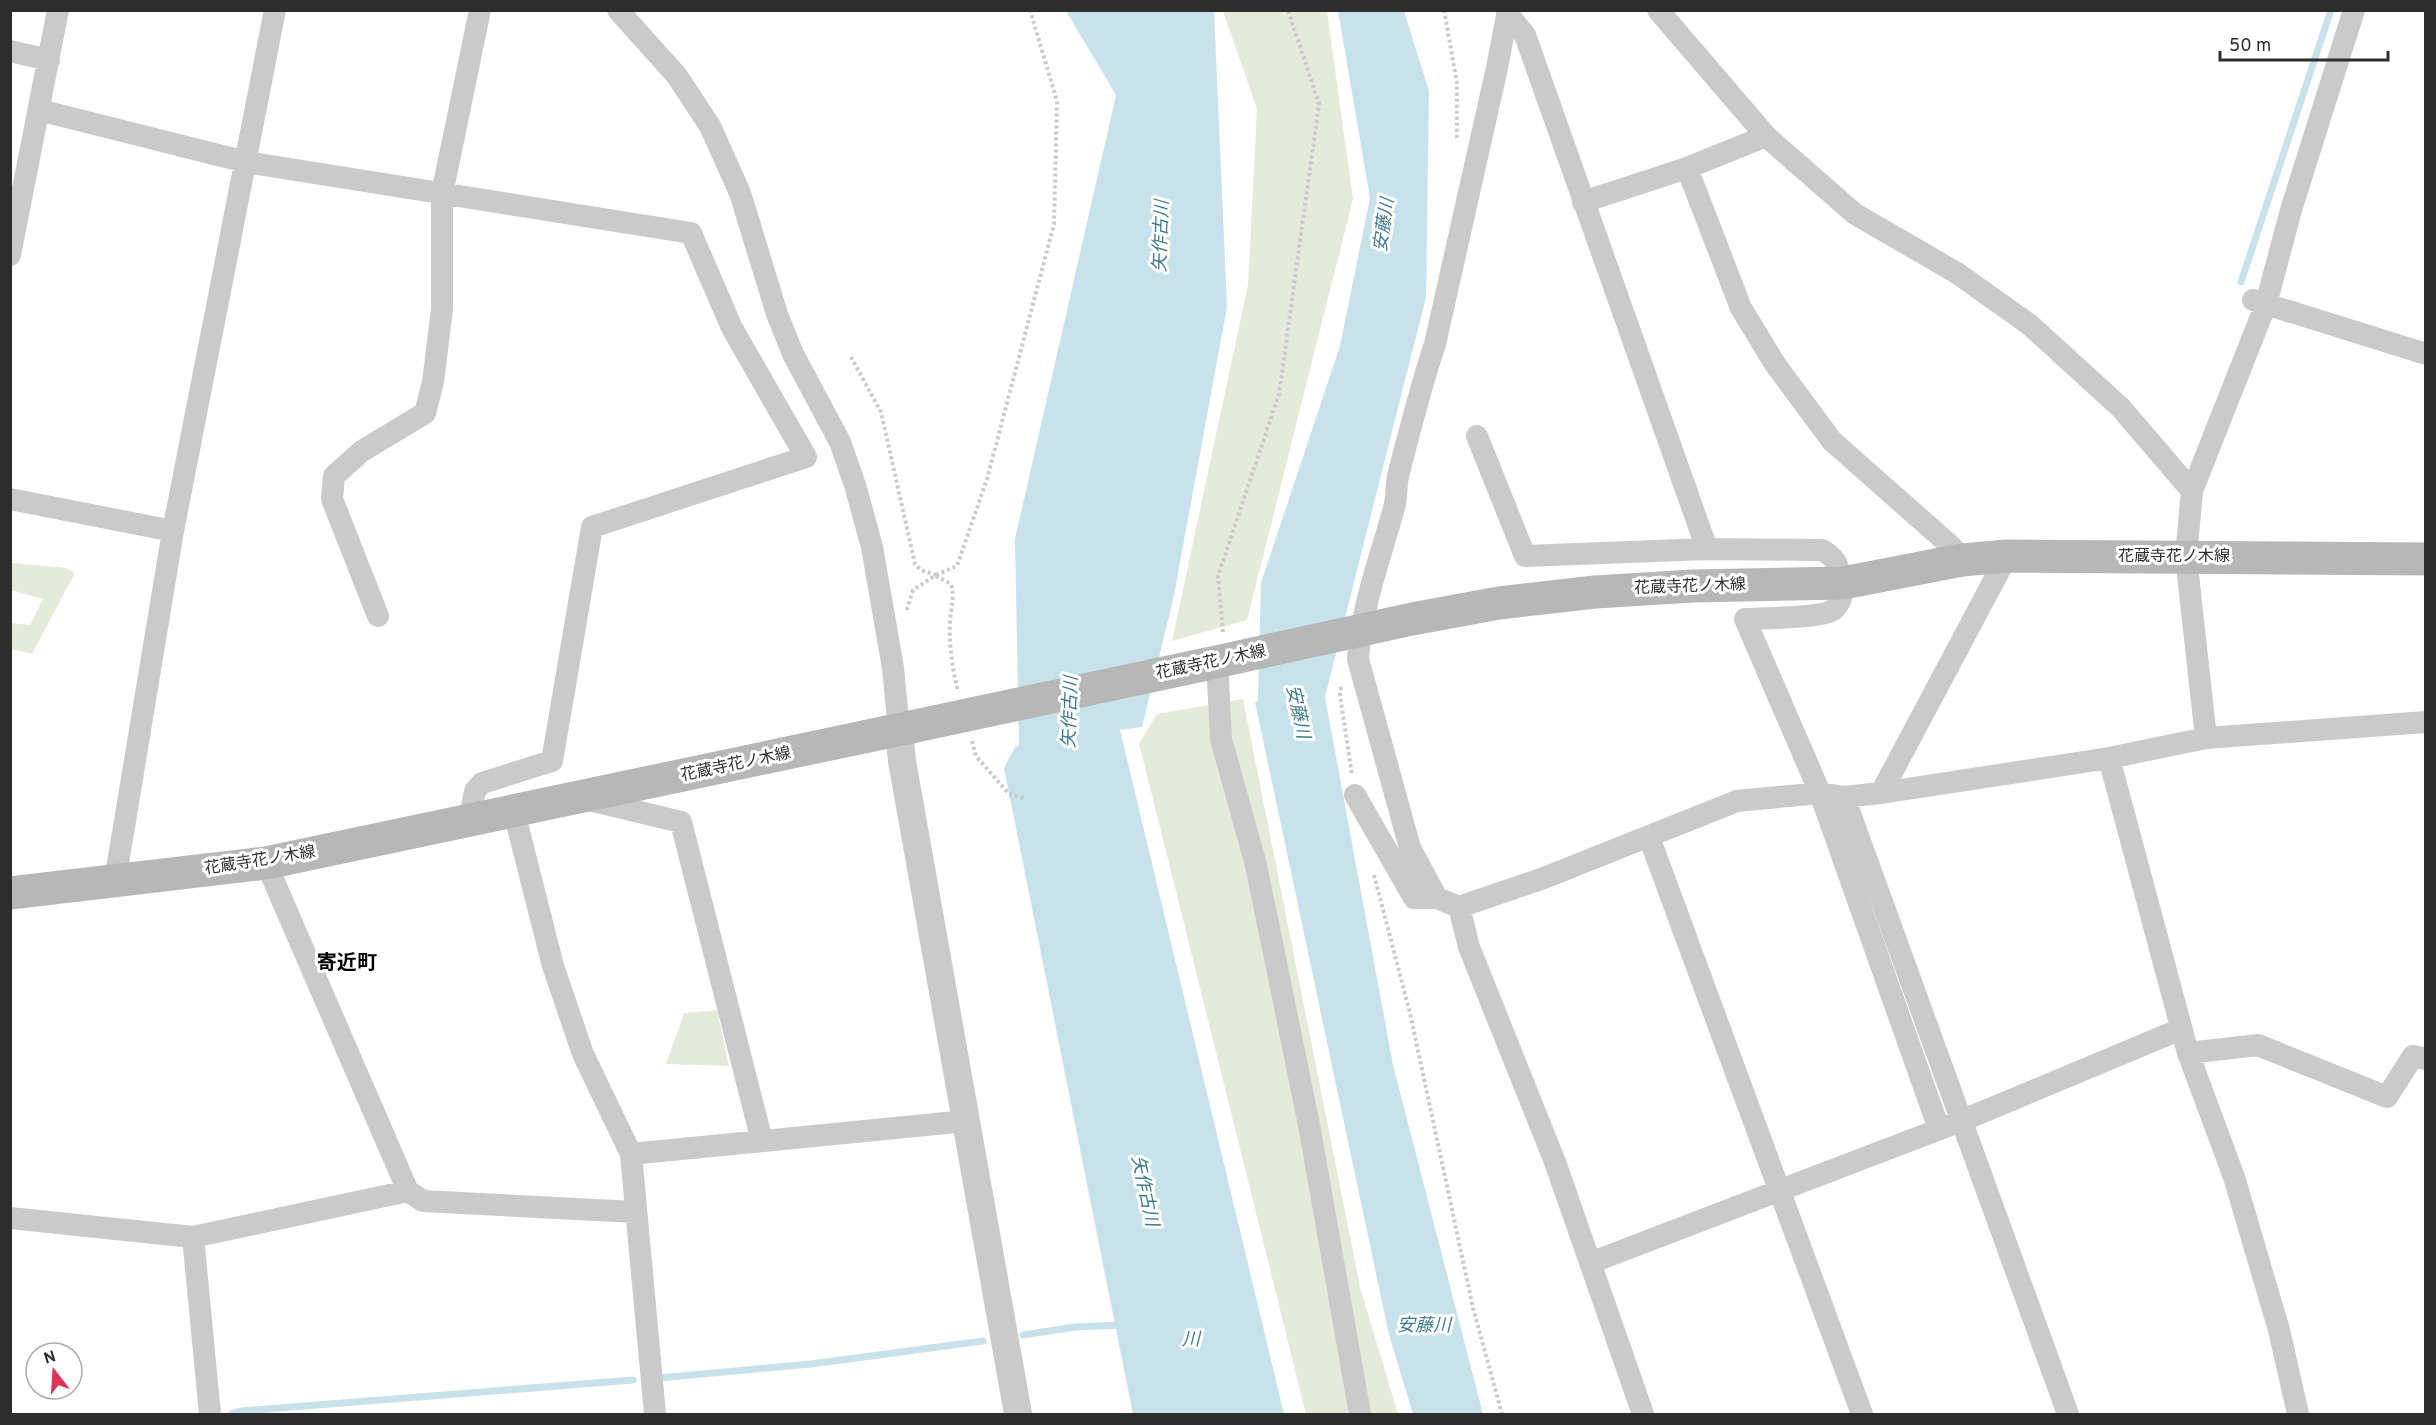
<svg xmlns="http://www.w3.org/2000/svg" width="2436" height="1425" font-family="Overpass,'Noto Sans JP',sans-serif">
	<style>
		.green { fill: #e6eadb }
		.water { fill: #c7e2ea }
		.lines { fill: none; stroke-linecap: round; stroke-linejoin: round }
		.stream { stroke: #c7e2ea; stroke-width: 7 }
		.path { stroke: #cacaca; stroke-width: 4; stroke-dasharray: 3 3; stroke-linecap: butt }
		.minor { stroke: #cacaca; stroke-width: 22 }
		.tertiary { stroke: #cacaca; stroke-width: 28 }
		.secondary { stroke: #b7b7b7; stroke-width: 33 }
		.secondary-bridge { stroke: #b7b7b7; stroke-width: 33 }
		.labels { text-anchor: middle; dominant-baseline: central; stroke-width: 6; stroke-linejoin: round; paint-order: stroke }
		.street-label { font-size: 16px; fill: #2d2d2d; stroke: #fff }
		.water-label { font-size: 18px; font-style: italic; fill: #3e7b8d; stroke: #fff }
		.quarter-label { font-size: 20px; font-weight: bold; fill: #000; stroke: #fff }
	</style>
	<rect width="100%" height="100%" fill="#fff"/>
	<!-- green -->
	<path class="green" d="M1223 11H1327L1353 199 1247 620 1172 641 1248 285 1257 109Z
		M11 563 66 568 75 573 32 654 11 649V623L30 625 43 599 11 590Z
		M1243 699 1360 1287 1398 1414H1306L1139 743 1157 714Z
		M717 1010 729 1066 666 1064 684 1013Z"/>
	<!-- water -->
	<path class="water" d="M1066 11H1214L1227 307 1173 600 1142 727 1120 730 1284 1414H1133L1004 768 1015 747 1019 746 1015 539 1116 95Z
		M1338 11H1404L1429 91 1426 297 1325 697 1393 1065 1483 1414H1413L1389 1335 1255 702 1258 701 1261 583 1340 346 1370 198Z"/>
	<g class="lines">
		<!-- stream -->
		<path class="stream" d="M2241 282 2331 10
			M1023 1335 1075 1327 1122 1325
			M659 1378 811 1364 983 1341
			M231 1414 241 1411 633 1380"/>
		<!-- path -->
		<path class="path" d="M1444 10 1457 83V138
			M851 357 881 412 915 564 921 570 936 575 913 590 906 613
			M936 575 957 566 987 479 1054 224 1057 101 1030 10
			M936 576 951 584C955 597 951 608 950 621 949 645 952 668 958 691
			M1223 632 1218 576 1279 394 1319 104 1288 10
			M1341 687 1340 695 1352 775
			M972 741 976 756 1009 794 1027 799
			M1374 875 1410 1013 1473 1308 1502 1414"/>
		<!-- minor -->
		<path class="minor" d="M618 10 677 76 710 126 740 193 777 314 793 354 840 442 855 485 872 547 893 668 899 730
			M1508 10 1497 68 1435 344C1421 386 1410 429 1399 472 1396 482 1397 493 1395 504 1381 557 1362 603 1358 659L1410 848 1437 898 1459 907 1544 878 1737 801 1820 793 1844 797 1881 793 2109 758 2206 738 2426 722
			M1658 10 1766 136 1855 214 1957 273 2030 325 2121 408 2192 491
			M1507 13 1525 35 1707 549
			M10 51 49 60
			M39 110 246 162 691 233 732 328 806 457 592 527 552 761 482 783 475 791 469 822
			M1687 168 1741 308 1775 364 1832 441 1952 547 1962 560
			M1583 202 1687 168 1766 136
			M10 255 58 10
			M2253 300 2426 354
			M1477 436 1525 556 1707 549 1822 550C1836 557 1838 566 1842 580 1844 590 1842 603 1833 610 1823 618 1762 618 1745 619L1820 793 1939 1129
			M10 499 173 531
			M378 616 332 499 334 476 362 451 425 413 433 382 442 309V194L480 10
			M1217 661 1221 739 1256 865 1309 1125 1360 1414
			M2206 738 2186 557 2192 491 2266 304 2291 210 2354 10
			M2109 758 2188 1053 2258 1045 2387 1097 2413 1056 2426 1059
			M1881 793 2007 556
			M1355 795 1414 898H1437
			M1844 797 2068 1414
			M585 799 681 822 762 1141
			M514 812 553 966 583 1054 631 1154 655 1414
			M1649 837 1862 1414
			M266 863 408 1191 423 1201 635 1212
			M115 881 173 531 275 10
			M1459 907 1469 947 1555 1162 1643 1414
			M2188 1053 2234 1177 2279 1330 2298 1414
			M631 1154 966 1121
			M10 1218 193 1237 408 1191
			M193 1237 210 1414
			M1590 1263 1961 1121 2181 1029"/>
		<!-- tertiary -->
		<path class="tertiary" d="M899 730 902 761 1018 1414"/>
		<!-- secondary -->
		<path class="secondary" d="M1207 664 1412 619 1499 603 1595 592 1693 586 1843 583 1962 560 2007 556 2426 559
			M10 893 266 863 911 727"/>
		<!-- secondary-bridge -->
		<path class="secondary-bridge" d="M911 727 1207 664"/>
	</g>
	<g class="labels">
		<!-- street labels -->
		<g class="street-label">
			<text x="2174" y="557">花蔵寺花ノ木線</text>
			<text transform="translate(1690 587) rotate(-2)">花蔵寺花ノ木線</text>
			<text transform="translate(1211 663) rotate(-12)">花蔵寺花ノ木線</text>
			<text transform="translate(736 765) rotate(-12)">花蔵寺花ノ木線</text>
			<text transform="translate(260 861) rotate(-9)">花蔵寺花ノ木線</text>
		</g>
		<!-- water labels -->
		<g class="water-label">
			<text transform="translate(1385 225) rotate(-82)">安藤川</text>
			<text transform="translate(1162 236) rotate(-88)">矢作古川</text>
			<text transform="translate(1071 712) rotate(-88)">矢作古川</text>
			<text transform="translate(1297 712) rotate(78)">安藤川</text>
			<text transform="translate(1144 1191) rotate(78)">矢作古川</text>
			<text x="1424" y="1326">安藤川</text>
			<text x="1191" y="1340">川</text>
		</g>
		<!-- quarter labels -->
		<g class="quarter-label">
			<text x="347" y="964">寄近町</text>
		</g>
	</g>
	<!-- border -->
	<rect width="2436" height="1425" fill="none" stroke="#2d2d2d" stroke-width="24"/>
	<!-- north arrow -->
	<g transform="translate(54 1371) rotate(343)"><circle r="28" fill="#ffffff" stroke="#ababab" stroke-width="1.5"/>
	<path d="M0-4.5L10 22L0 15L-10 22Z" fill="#e0335c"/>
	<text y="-9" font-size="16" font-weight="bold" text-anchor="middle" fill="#2d2d2d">N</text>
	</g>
	<!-- scale -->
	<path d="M2220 51v9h168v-9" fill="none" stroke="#2d2d2d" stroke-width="3"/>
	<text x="2229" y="51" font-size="18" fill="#2d2d2d" stroke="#ffffff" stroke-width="4.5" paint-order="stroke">50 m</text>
</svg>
